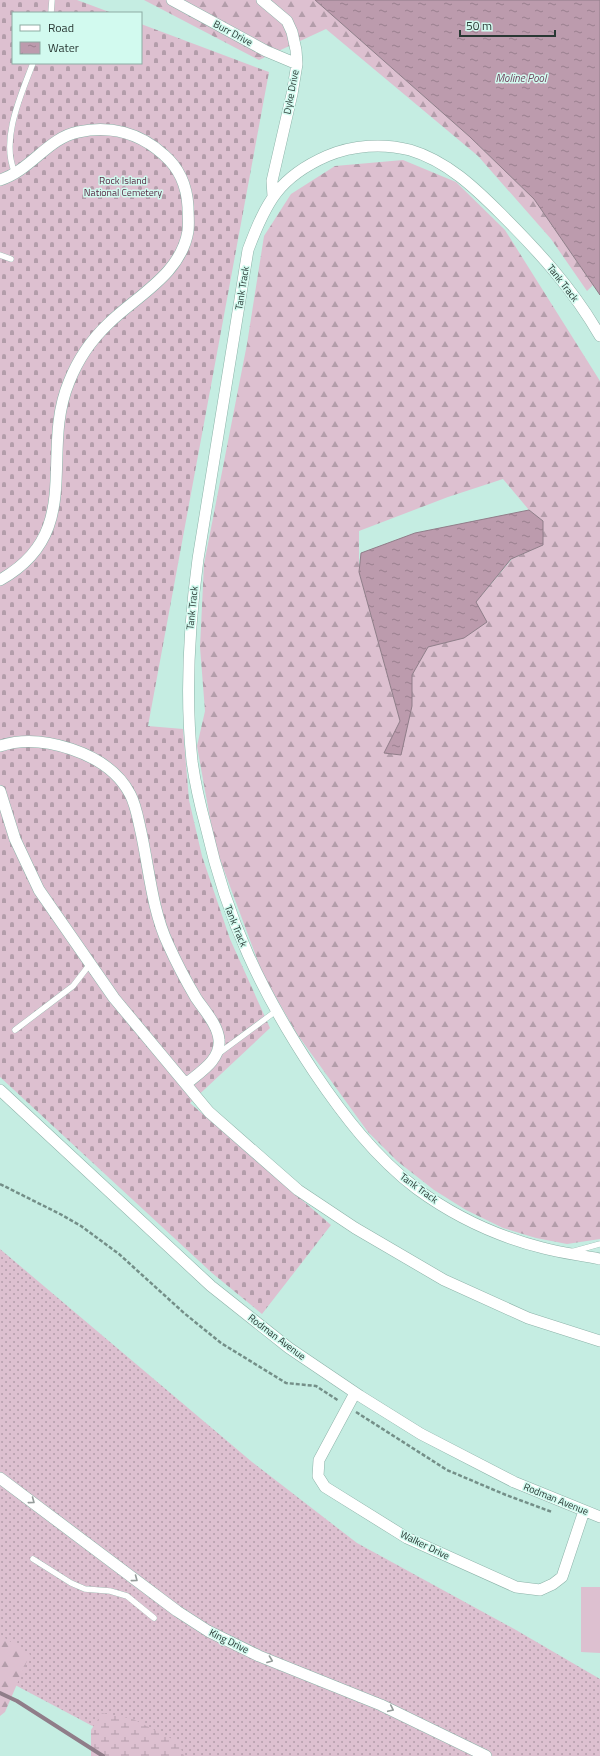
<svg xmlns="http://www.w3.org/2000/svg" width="600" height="1756" font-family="'Titillium Web',sans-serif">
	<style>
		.grass { fill: url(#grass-dots) }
		.forest { fill: url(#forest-firs); fill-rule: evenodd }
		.wetland { fill: url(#wetland-marsh) }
		.cemetery { fill: url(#cemetery-stones) }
		.garden { fill: #ddc0d0 }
		.water { fill: url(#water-ripples); stroke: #907d89 }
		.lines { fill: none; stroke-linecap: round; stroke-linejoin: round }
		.stream { stroke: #907d89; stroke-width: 4 }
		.service-casing { stroke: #8cb2a8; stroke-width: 6 }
		.minor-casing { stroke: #8cb2a8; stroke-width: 12 }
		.path { stroke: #748f88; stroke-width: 2.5; stroke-dasharray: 4 2; stroke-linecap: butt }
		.service { stroke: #fff; stroke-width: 5.5 }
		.minor { stroke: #fff; stroke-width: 11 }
		.oneway { stroke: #949c9a }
		.labels { text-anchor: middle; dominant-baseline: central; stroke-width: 3; stroke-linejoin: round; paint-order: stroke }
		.street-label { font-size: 10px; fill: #293834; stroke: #d2faef }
		.park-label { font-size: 10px; fill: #572a45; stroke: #d2faef }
		.water-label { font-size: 11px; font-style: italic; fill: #70415d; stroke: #d2faef }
	</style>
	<defs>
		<pattern id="grass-dots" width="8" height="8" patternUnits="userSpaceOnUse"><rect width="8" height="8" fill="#ddc0d0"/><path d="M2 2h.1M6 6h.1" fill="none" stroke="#b39daa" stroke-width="1.8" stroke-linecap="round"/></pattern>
		<pattern id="forest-firs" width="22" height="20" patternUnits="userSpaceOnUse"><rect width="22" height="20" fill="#ddc0d0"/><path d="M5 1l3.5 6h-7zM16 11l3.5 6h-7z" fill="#b39daa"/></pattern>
		<pattern id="wetland-marsh" width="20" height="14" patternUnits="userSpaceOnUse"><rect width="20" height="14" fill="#ddc0d0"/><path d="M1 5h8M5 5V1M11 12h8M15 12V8" fill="none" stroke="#b39daa"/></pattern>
		<pattern id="cemetery-stones" width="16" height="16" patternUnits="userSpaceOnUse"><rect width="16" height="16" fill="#ddc0d0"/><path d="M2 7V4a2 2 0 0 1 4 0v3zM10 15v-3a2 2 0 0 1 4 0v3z" fill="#b39daa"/></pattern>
		<pattern id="water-ripples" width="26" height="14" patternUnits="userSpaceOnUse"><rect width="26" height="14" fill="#bc9bad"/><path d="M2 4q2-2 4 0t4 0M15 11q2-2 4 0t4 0" fill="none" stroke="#997f8e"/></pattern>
	</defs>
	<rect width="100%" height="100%" fill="#c5ede2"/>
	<!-- grass -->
	<path class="grass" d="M0 1249 252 1462 357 1543 516 1630 600 1679V1756H149L0 1677Z"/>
	<!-- forest -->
	<path class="forest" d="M144 0H315L470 137 534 199 593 285 587 291 551 239 478 156 326 29 259 60Z
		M403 160 456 182 505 230 600 381V1239L567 1244 536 1238 503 1228 466 1210 434 1190 397 1161 368 1132 297 1034 263 975 215 846 197 746 205 711 200 647 204 564 247 344 264 236 291 194 335 166ZM503 479 529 510 543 521V545L512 559 476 602 487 622 464 638 428 647 412 675V706L385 753 400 721 359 572V531L448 497Z
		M0 1635 30 1654 5 1712 0 1716Z"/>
	<!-- wetland -->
	<path class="wetland" d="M102 1713 133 1719 178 1742 184 1756H91V1730Z"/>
	<!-- cemetery -->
	<path class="cemetery" d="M0 0H77L112 13H13V63H141V24L269 72 148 726 183 729 189 800 202 856 230 939 270 1028 190 1103 331 1225 262 1314 212 1273 0 1077Z"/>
	<!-- garden -->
	<path class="garden" d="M581 1587H600V1653L581 1652Z"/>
	<!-- water -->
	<path class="water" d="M315 0H600V295L534 199 470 137Z
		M529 510 543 521V545L511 559 476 602 487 622 464 638 428 647 412 675V706L401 755 384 753 400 721 359 572 361 553 415 533Z"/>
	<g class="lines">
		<!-- stream -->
		<path class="stream" d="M0 1693 17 1701 103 1756"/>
		<!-- service casing -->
		<g class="service-casing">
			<path id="service" d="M51 13 52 0
				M15 173C0 140 21 95 33 63
				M0 255 11 259
				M15 1030 73 986 90 964
				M218 1054 276 1011
				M571 1252 600 1244
				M33 1559 71 1583 85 1589 110 1591 127 1596 154 1618"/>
		</g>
		<!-- minor casing -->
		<g class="minor-casing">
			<path id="minor" d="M172 0 266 51 297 64
				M262 0 287 21 292 32 296 50 297 64 292 94 272 181 273 196
				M0 180C31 170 48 138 78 132 110 125 140 133 164 155 179 168 187 187 188 207 188 214 189 223 188 231 181 274 138 295 109 323 91 340 78 359 69 382 39 454 86 532 0 580
				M600 336C573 289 539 252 501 214 475 188 447 161 410 150 383 143 353 145 327 156 279 177 266 202 248 250L198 559C189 626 185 693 192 761 195 783 200 805 206 827 227 920 261 992 314 1072 343 1115 375 1157 417 1189 454 1216 499 1237 543 1248 561 1253 581 1255 600 1259
				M0 746C24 738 47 741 71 749 95 757 118 771 130 794 136 805 138 819 141 832 149 868 152 910 168 944 176 962 186 981 196 998 204 1010 218 1025 219 1040 221 1060 200 1072 186 1084
				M0 791 15 839 39 890 114 998 209 1112 298 1190 355 1228 444 1280 528 1318 600 1341
				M0 1090 211 1286 289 1348 360 1396 421 1434 514 1482 600 1517
				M355 1393 319 1460 318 1476 325 1487 407 1538 516 1587 540 1590 553 1584 562 1577 584 1511
				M0 1478 177 1611 208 1631 259 1656 381 1705 486 1756"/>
		</g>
		<!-- path -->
		<path class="path" d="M0 1184 60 1214 81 1226 119 1254 184 1313 221 1343 286 1383 316 1386 339 1401
			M356 1412 447 1470 506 1495 552 1512"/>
		<!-- service -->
		<use href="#service" class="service"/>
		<!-- minor -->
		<use href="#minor" class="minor"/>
	</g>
	<!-- one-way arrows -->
	<defs><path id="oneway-chevron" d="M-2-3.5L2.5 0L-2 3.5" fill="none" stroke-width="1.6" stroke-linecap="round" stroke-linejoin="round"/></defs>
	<g class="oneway">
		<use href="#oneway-chevron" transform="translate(32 1501) rotate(37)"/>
		<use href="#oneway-chevron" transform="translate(135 1579) rotate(37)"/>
		<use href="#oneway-chevron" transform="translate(270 1660) rotate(21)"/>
		<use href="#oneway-chevron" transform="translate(391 1709) rotate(25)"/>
	</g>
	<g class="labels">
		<!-- street labels -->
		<g class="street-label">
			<text transform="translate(233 33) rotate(28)">Burr Drive</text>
			<text transform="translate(291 92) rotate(-79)">Dyke Drive</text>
			<text transform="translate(563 283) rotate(52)">Tank Track</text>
			<text transform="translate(242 288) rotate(-81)">Tank Track</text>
			<text transform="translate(192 608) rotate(-84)">Tank Track</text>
			<text transform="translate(236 926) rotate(68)">Tank Track</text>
			<text transform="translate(419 1188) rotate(36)">Tank Track</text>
			<text transform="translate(277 1337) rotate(37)">Rodman Avenue</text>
			<text transform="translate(556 1499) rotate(22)">Rodman Avenue</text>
			<text transform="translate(425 1545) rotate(26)">Walker Drive</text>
			<text transform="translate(229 1641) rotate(26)">King Drive</text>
		</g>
		<!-- park labels -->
		<g class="park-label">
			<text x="123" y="180">Rock Island<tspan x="123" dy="12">National Cemetery</tspan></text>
		</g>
		<!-- water labels -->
		<g class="water-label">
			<text x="521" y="78">Moline Pool</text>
		</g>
	</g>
	<!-- legend -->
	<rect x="12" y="12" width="130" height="52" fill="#d2faef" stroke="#8eaca4"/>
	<rect x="20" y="25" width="20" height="6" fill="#ffffff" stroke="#8eaca4"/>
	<text x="48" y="32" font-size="12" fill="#293834">Road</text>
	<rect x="20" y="42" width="20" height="12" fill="url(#water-ripples)" stroke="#8eaca4"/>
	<text x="48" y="52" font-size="12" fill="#293834">Water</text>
	<!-- scale -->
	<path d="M460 30v6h95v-6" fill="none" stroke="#293834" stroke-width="2"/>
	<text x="466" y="30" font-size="12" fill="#293834" stroke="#d2faef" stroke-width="3" paint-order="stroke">50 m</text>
</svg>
